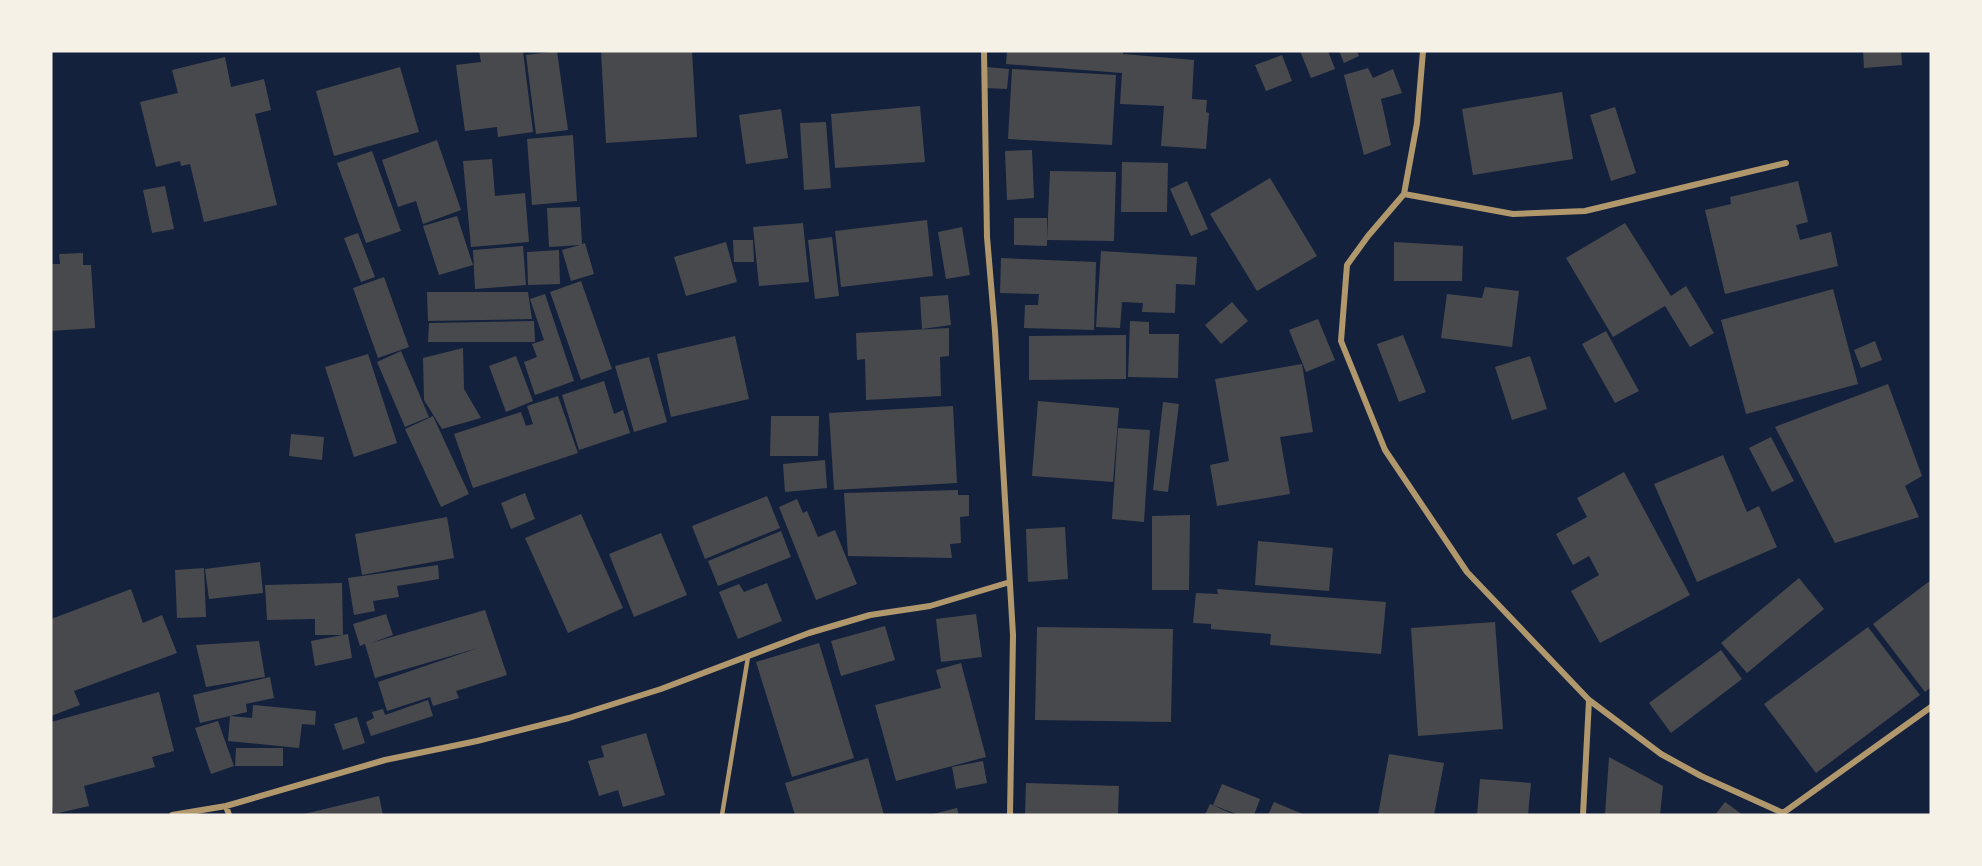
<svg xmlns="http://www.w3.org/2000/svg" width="1982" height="866" font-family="'Source Sans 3',sans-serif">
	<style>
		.building { fill: #48494c }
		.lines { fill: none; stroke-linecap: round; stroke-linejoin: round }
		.service { stroke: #b1986c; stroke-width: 4.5 }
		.minor { stroke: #b1986c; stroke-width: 6 }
	</style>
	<rect width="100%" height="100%" fill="#14213d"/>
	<!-- building -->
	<path class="building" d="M479 51H523L533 132 498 137 497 127 465 131 456 65 481 62Z
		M557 51 568 130 536 134 526 55Z
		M601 51H692L697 137 606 143Z
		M1007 51H1123V54L1194 60 1192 99 1207 100 1206 112 1209 113 1206 149 1161 146 1164 106 1120 104 1122 73 1006 64Z
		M1300 51H1328L1335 69 1311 78Z
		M1339 51H1357L1359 56 1344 63Z
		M1863 51H1901L1902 65 1864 68Z
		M1282 55 1292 81 1266 91 1255 65Z
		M225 57 231 87 264 79 271 110 255 114 277 205 204 222 190 164 181 166 180 161 156 167 140 102 178 93 172 70Z
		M400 67 419 132 334 156 316 91Z
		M986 67 1009 69 1007 89 985 88Z
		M1368 68 1373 78 1393 69 1402 93 1381 99 1391 145 1364 155 1344 75Z
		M1012 69 1116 75 1112 145 1008 139Z
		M1562 92 1573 159 1473 175 1462 109Z
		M920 106 925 162 835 168 831 114Z
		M1615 107 1636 173 1611 181 1590 115Z
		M781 109 788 158 746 164 739 115Z
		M826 122 831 188 804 190 800 123Z
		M573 135 577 201 532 205 527 139Z
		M437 140 461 210 423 224 416 201 398 207 382 160Z
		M1032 150 1034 198 1007 200 1005 151Z
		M372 151 401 231 366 243 337 163Z
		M492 159 495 196 525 193 529 242 471 247 463 161Z
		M1122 162 1168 163 1167 212H1121Z
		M1050 171 1116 172 1114 241 1047 240Z
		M1270 178 1317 256 1257 291 1210 214Z
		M1187 181 1208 229 1191 236 1170 189Z
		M1798 181 1808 222 1796 225 1800 240 1831 232 1838 266 1725 294 1705 210 1731 204 1730 197Z
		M165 186 174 229 152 233 143 190Z
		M580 207 582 244 585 243 594 274 571 281 562 250 580 245 549 247 547 208Z
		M457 216 473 265 439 275 423 226Z
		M1014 218H1047V246L1014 245Z
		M927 220 933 276 841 287 835 231Z
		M803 223 809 282 759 286 753 227Z
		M1625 223 1671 296 1686 286 1714 333 1690 347 1665 306 1613 337 1566 258Z
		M962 227 970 275 946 279 938 232Z
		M358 233 375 277 361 282 344 238Z
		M832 237 839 296 815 299 808 240Z
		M733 240H753L754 262H734Z
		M726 242 737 282 686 296 674 257Z
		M1394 242 1463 246 1462 281H1394Z
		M523 246 526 285 475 289 473 250Z
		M559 250 560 284 528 285 527 252Z
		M1101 251 1197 257 1195 285 1176 284 1175 313 1142 312 1143 303 1122 302 1120 328 1096 327Z
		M83 253V265H91L95 328 51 331V264H60L59 254Z
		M1001 258 1096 262 1094 330 1024 328 1025 305H1038L1039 294 1000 293Z
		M384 277 409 347 378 358 353 288Z
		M581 281 612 369 581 380 550 292Z
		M1485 287 1519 291 1512 347 1441 338 1447 294 1482 298Z
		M1833 289 1858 384 1746 414 1721 320Z
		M427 292H528L532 319 428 321Z
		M545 294 574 381 535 395 524 362 537 357 532 344 544 340 530 299Z
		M948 295 951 325 922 329 920 297Z
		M1232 302 1248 321 1221 344 1205 325Z
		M1318 319 1335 360 1306 372 1289 330Z
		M534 321 535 342H428L429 323Z
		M1130 321 1149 322V334H1179L1178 378 1128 377Z
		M949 328V356L940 357 941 396 866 400 865 359 857 360 856 333Z
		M1606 331 1639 391 1615 403 1582 344Z
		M1126 335V379L1029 380V336Z
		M1403 335 1426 392 1399 402 1377 344Z
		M735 336 749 399 671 417 657 354Z
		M1875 341 1882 360 1861 368 1854 350Z
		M463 348 464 389 481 418 442 429 424 400 423 358Z
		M401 351 429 417 405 427 377 362Z
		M368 354 397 443 354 457 325 367Z
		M516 356 533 401 506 412 489 366Z
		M1530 356 1547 409 1512 420 1495 367Z
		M649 357 667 422 634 432 615 366Z
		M1302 364 1313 432 1280 437 1290 494 1217 506 1210 465 1229 461 1215 379Z
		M604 381 614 414 623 410 630 433 579 450 562 395Z
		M1888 384 1922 476 1905 486 1919 517 1835 543 1775 427Z
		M558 396 578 453 473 488 454 434 521 412 526 426 533 424 527 406Z
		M1038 401 1119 408 1113 482 1032 476Z
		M1163 402 1179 404 1168 492 1153 490Z
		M953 406 957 483 834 490 829 413Z
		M433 416 469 494 441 507 405 429Z
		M771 416H819L818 456H770Z
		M1118 428 1150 430 1144 522 1112 519Z
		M291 434 324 437 322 460 289 456Z
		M1771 437 1794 481 1772 492 1749 448Z
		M1723 455 1747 512 1759 506 1777 547 1697 582 1654 484Z
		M825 460 827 488 785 492 783 464Z
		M1624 472 1690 595 1600 643 1571 591 1599 575 1589 556 1573 565 1556 534 1587 517 1577 498Z
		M958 490V495H969V516L960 517 961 543 950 544 952 558 848 556 844 493Z
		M525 493 535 519 511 529 501 503Z
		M767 496 780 528 705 559 692 526Z
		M797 499 803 513 807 511 818 537 835 530 857 584 816 600 779 507Z
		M581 514 623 608 568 633 525 538Z
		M1190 515 1189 590H1152V516Z
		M447 517 454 558 362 575 355 534Z
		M1065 527 1068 579 1028 582 1026 529Z
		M781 531 791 557 718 586 708 561Z
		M661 533 687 595 634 617 609 554Z
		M1258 541 1333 548 1329 591 1255 585Z
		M260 562 263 593 209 599 205 569Z
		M438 565 439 579 397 586 399 597 373 601 375 611 354 615 348 578Z
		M204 568 206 617 177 618 175 570Z
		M1799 578 1824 609 1747 673 1721 643Z
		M1931 580V687L1925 692 1873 624Z
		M342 583 343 635H315V619L267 620 265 585Z
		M767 583 782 621 738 639 719 592 739 584 744 592Z
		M131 589 143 623 162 615 177 653 74 691 80 705 51 716V619Z
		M1217 589 1386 602 1381 654 1270 645 1271 634 1211 629V624L1193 623 1196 593 1218 594Z
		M485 610 507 675 456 691 459 698 433 706 430 697 387 711 378 682 478 648 375 678 365 644 360 646 353 624 386 614 393 635 371 643Z
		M976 614 982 657 941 662 936 619Z
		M1495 622 1503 729 1418 736 1411 628Z
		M885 626 895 660 841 676 831 641Z
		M1037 627 1173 629 1171 722 1035 720Z
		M1868 627 1920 695 1816 773 1764 704Z
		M348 634 352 658 315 666 311 641Z
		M259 641 265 677 206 687 196 645Z
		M819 643 854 758 792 777 756 662Z
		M1721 650 1742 679 1671 733 1649 703Z
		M961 663 986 757 896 781 875 705 941 688 936 670Z
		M270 677 274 698 246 704 247 712 230 716 252 718 253 705 316 711 315 725 302 724 299 748 228 741 230 716 200 723 193 695Z
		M159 692 174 751 152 757 155 767 84 786 89 806 54 814 51 802V722Z
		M428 700 433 716 371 736 366 722 374 718 372 712 383 709 385 715Z
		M357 717 365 743 343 750 334 724Z
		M218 721 234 766 211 774 195 728Z
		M646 733 665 795 623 807 618 790 599 796 588 761 604 757 601 746Z
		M236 748H283V766H235Z
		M1389 754 1444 763 1434 815H1378Z
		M1609 757 1663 786 1660 815H1605Z
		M868 758 884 815H795L785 783Z
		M983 761 987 783 956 789 952 767Z
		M1480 779 1531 783 1528 815H1477Z
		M1026 783 1119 786 1118 815H1025Z
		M1222 784 1260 799 1254 815H1239L1213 805Z
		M379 796 383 815H304V814Z
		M1274 802 1305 815H1268Z
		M1725 802 1743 815H1715Z
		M1210 804 1235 815H1205Z
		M957 808 959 815H933V814Z"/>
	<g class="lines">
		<!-- service -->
		<path class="service" d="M722 815 748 657"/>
		<!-- minor -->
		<path class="minor" d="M984 51 987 237 995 331 1013 635 1010 815
			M1423 51 1417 123 1404 194 1368 236 1347 265 1341 341 1385 450 1467 572 1589 700 1583 815
			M1404 194 1513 214 1585 211 1786 163
			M1589 700 1661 754 1701 776 1783 813 1931 707
			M226 806 229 815
			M172 815 226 806 385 760 477 741 569 718 661 689 809 633 870 615 930 606 1010 582"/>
	</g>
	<!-- border -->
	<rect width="1982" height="866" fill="none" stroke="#f6f1e7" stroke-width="105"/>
</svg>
